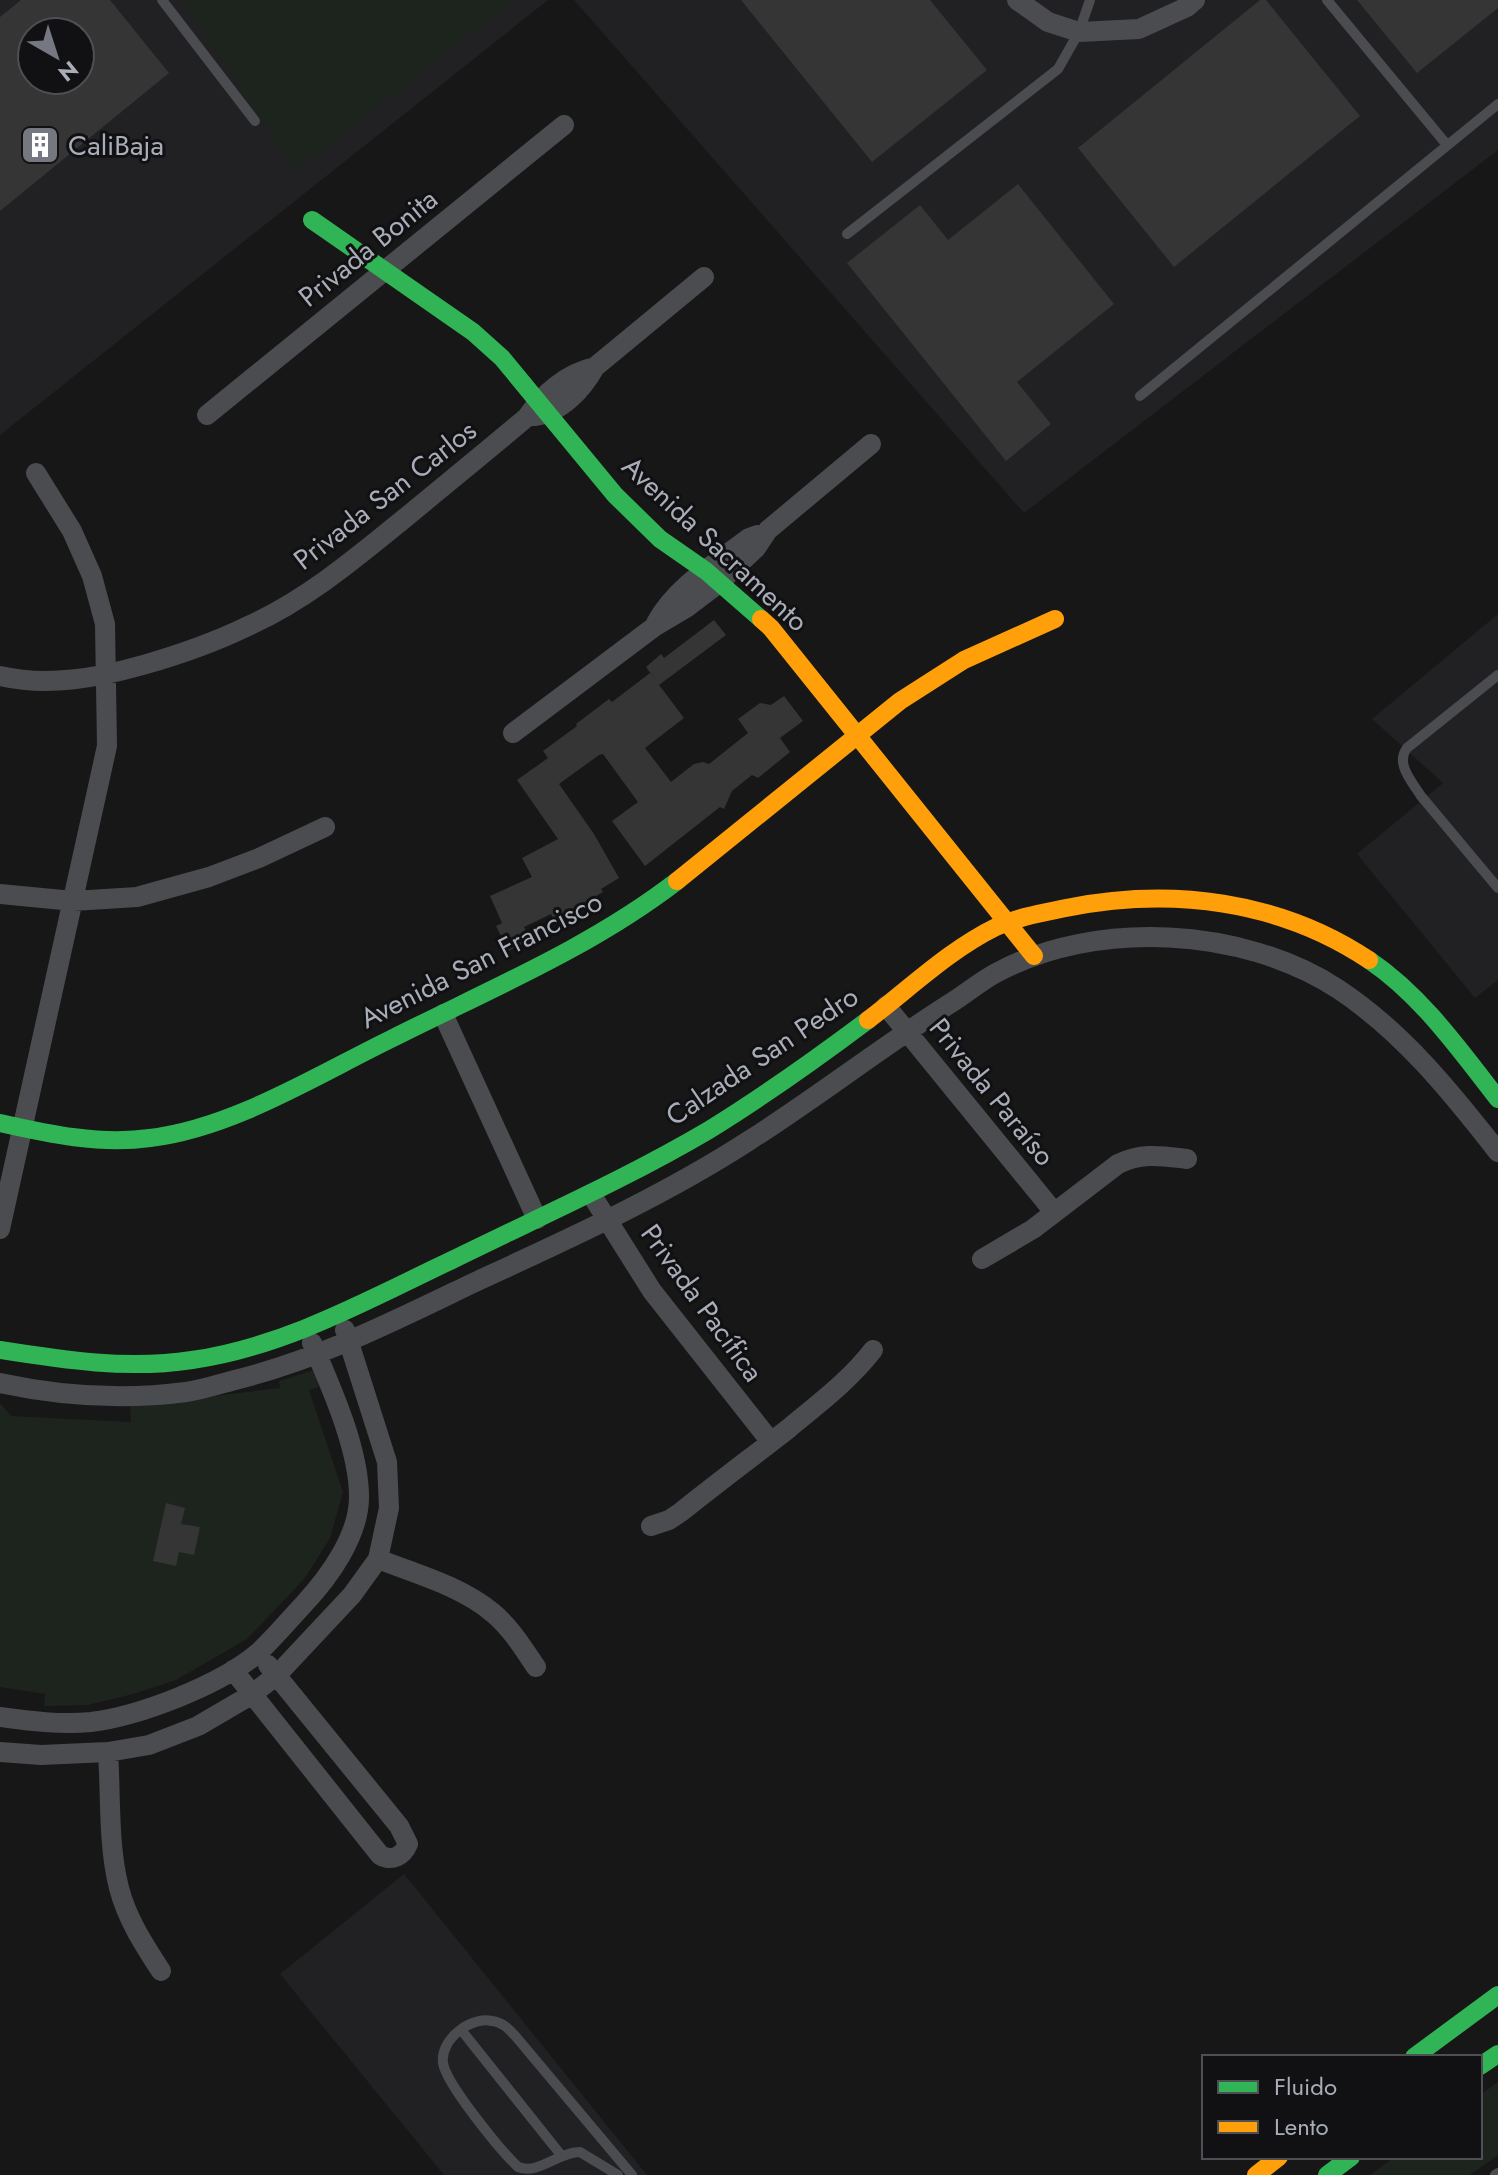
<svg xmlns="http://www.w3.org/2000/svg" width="1498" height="2175" font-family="Jost,sans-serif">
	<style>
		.built { fill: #212123; fill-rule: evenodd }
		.green { fill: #1d241e }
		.building { fill: #353536; fill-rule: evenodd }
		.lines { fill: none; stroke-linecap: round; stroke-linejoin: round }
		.lane { stroke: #4b4c50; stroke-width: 10 }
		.street { stroke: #4b4c50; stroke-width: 20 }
		.fast { stroke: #30b455; stroke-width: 18 }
		.slow { stroke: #ff9f0a; stroke-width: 18 }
		.labels { text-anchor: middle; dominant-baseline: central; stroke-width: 6; stroke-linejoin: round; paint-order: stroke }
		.poi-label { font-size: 28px; fill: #a8adb8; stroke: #111113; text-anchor: start }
		.street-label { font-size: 28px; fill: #a8adb8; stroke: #111113 }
	</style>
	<rect width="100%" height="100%" fill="#171717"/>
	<!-- built -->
	<path class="built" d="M0 0H548L0 435ZM32 32H80V80H32Z
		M574 0H1498V150L1024 513Z
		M1498 614V980L1475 998 1357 854 1443 783 1372 719Z
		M404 1874 647 2175H444L280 1974Z"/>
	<!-- green -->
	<path class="green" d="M183 0H514L295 172Z
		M314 1370 319 1387 309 1390 343 1492 330 1538 305 1578 247 1639 176 1680 133 1694 88 1705 44 1706 45 1694 0 1687V1403L11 1416 131 1422 130 1406 280 1388 279 1381Z
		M1498 2082V2155L1470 2175H1370L1395 2157H1480V2095Z"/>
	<!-- building -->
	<path class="building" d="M21 0H110L169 73 0 211V17ZM32 32H80V80H32Z
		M741 0H930L987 70 872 162Z
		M1260 0H1266L1360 116 1174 267 1078 148Z
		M1357 0H1498V8L1417 73Z
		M1018 184 1114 304 1017 382 1051 424 1006 461 847 263 920 205 948 240Z
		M714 620 726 635 659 685 646 667 661 654 664 658Z
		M650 673 684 718 645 748 671 782 694 764 703 762 709 764 748 733 738 719 760 703 771 705 784 696 803 721 780 738 790 752 758 778 752 775 732 791 724 809 720 807 645 866 612 821 638 802 603 754 599 755 559 784 594 834 619 878 601 889 603 892 554 920 551 914 524 927 528 934 521 938 524 944 508 951 496 926 502 923 490 896 532 877 522 858 558 839 517 780 548 758 543 751 577 726 576 724 609 699 612 702Z
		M166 1503 185 1508 181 1524 200 1527 194 1555 179 1552 176 1566 153 1561Z"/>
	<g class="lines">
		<!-- lane -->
		<path class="lane" d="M162 0 255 121
			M1327 0 1447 145
			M847 234 1058 69 1079 32 1090 0
			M1140 396 1498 104
			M1498 675 1407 748C1395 763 1412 782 1421 796L1498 888
			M462 2031 561 2155
			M618 2175 580 2152C558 2152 539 2175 518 2167 501 2151 446 2084 443 2063 440 2040 470 2016 492 2021 503 2022 510 2030 517 2038L632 2175
			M1495 2175 1498 2173"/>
		<!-- street -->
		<path class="street" d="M1017 0 1048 22 1079 32 1139 29 1187 7 1195 0
			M207 415 564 125
			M535 416C561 413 583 389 595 367L704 277
			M656 623C676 586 716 563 749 538L757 535
			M0 676C48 687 97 678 143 665 178 655 213 643 246 627 305 601 356 558 405 518 446 484 487 451 527 417 543 394 567 373 595 367
			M513 733 654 627 686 608 719 583 756 548 768 530 871 444
			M0 894 73 901 137 897 209 877 259 858 325 827
			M886 1006 1054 1212
			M443 1014 537 1219
			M591 1194 652 1291 771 1442
			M0 1229 107 746 105 624 92 576 72 531 36 473
			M982 1259 1033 1229 1118 1164C1142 1152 1162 1156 1187 1159
			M0 1383C60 1396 125 1400 186 1392 202 1390 219 1384 235 1380 319 1359 394 1321 471 1284 566 1240 662 1197 750 1140 819 1096 884 1045 954 1001 968 992 981 981 996 973 1096 919 1243 927 1338 989 1402 1031 1451 1092 1498 1152
			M651 1526 669 1520 681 1512C716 1484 752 1457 788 1429 818 1404 849 1381 873 1350
			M378 1559C416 1574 461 1586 493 1613 511 1628 523 1648 536 1667
			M233 1670 380 1855C392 1862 403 1856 408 1844L399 1826 268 1665
			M0 1717C29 1721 61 1725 91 1722 140 1716 220 1685 258 1653 274 1638 289 1620 304 1604 329 1577 358 1537 359 1499 360 1451 331 1387 312 1343
			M0 1752 41 1755 108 1752 149 1745 198 1726 251 1695 277 1675 352 1595 378 1559 389 1508 387 1462 345 1330
			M108 1752C111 1797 108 1845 119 1888 127 1919 144 1945 161 1971"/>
		<!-- fast -->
		<path class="fast" d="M312 220 473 332 502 358 615 495 660 539 706 571 761 619
			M1369 960C1421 995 1460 1050 1498 1099
			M0 1123C49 1134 100 1145 150 1138 233 1128 317 1075 391 1039 488 990 590 948 677 881
			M0 1350C63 1360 128 1370 192 1360 284 1347 368 1300 450 1261 537 1218 626 1179 709 1130 764 1096 816 1059 868 1020
			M1414 2057 1498 1995
			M1480 2066 1498 2054
			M1327 2175 1351 2157"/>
		<!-- slow -->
		<path class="slow" d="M761 619 771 628 1034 956
			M677 881 900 701 964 660 1055 619
			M868 1020C909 989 949 950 996 927 1018 917 1042 913 1066 908 1171 887 1279 900 1369 960
			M1256 2175 1279 2157"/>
	</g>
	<!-- icons -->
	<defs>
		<g id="building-square" transform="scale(2)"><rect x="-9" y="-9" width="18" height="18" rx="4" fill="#757880" stroke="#111113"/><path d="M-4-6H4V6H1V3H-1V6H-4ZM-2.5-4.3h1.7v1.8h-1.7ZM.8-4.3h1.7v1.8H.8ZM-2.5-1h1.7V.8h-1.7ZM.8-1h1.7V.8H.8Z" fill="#fff"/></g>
	</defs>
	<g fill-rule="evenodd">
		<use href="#building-square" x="40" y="145"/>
	</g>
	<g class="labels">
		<!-- poi labels -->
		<g class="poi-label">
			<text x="68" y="145">CaliBaja</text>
		</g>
		<!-- street labels -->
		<g class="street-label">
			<text transform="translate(368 248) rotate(-39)">Privada Bonita</text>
			<text transform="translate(385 495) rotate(-38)">Privada San Carlos</text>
			<text transform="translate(715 544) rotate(43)">Avenida Sacramento</text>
			<text transform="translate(481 960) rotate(-27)">Avenida San Francisco</text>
			<text transform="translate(762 1056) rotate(-34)">Calzada San Pedro</text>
			<text transform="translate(992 1092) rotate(51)">Privada Paraíso</text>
			<text transform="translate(702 1303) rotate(54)">Privada Pacífica</text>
		</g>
	</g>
	<!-- legend -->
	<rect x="1202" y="2055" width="280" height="104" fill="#111113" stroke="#4d4f55" stroke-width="2"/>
	<rect x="1218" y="2081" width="40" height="12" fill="#30b455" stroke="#4d4f55" stroke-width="2"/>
	<text x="1274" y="2095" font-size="24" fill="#a8adb8">Fluido</text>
	<rect x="1218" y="2121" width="40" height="12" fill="#ff9f0a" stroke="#4d4f55" stroke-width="2"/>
	<text x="1274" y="2135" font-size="24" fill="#a8adb8">Lento</text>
	<!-- north arrow -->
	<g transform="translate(56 56) rotate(141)"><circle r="38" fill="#111113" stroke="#4d4f55" stroke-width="2"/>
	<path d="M0-6L14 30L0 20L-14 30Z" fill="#757880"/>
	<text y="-12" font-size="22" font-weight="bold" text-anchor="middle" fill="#a8adb8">N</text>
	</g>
</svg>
